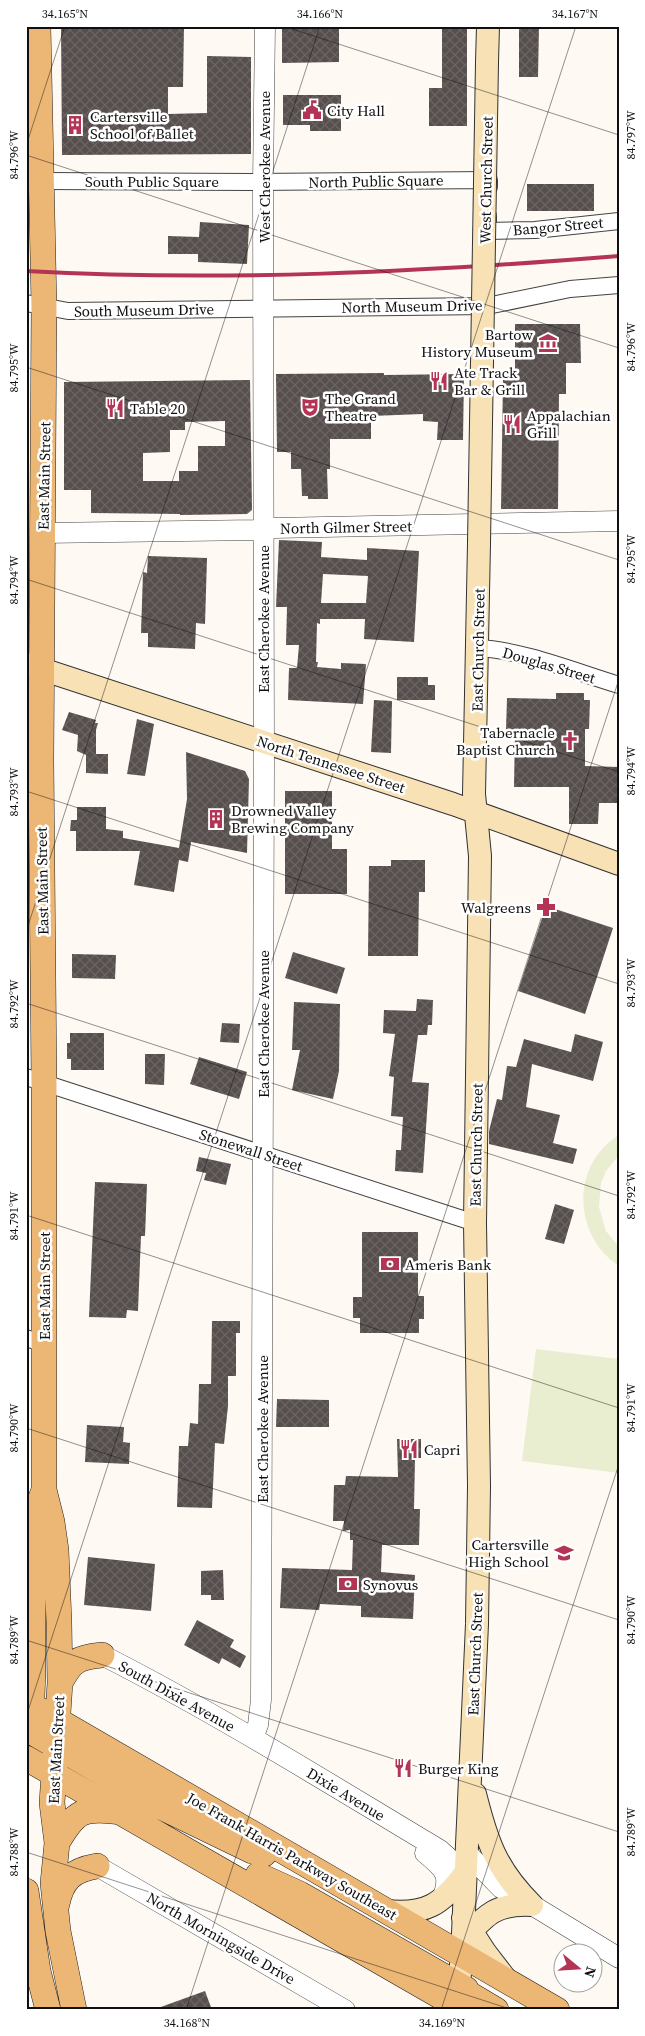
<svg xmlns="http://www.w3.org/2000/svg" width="645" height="2036" font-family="'Source Serif 4',serif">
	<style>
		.pitch { fill: #eaeed0 }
		.building { fill: url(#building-cross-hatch); fill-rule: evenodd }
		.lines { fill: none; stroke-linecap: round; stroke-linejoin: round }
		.minor-casing { stroke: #434343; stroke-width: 18 }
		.tertiary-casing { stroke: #434343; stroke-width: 21 }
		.secondary-casing { stroke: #323232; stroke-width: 24 }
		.primary-casing { stroke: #212121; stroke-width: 26 }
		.minor { stroke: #fff; stroke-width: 16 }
		.tertiary { stroke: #fff; stroke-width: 20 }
		.secondary { stroke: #f8e2b5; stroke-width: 22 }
		.primary { stroke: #ecb675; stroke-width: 25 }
		.rail { stroke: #b33455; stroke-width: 4 }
		.secondary-bridge-casing { stroke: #323232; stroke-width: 24; stroke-linecap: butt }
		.secondary-bridge { stroke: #f8e2b5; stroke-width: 22 }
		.ticks { fill: none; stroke: #101010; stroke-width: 1; stroke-opacity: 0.45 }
		.labels { text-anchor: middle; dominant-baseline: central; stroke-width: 5; stroke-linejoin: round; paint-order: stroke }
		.poi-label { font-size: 15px; fill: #101010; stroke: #fff; text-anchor: start }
		.street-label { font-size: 15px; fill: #101010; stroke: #fff }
		.neatline { fill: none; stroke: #101010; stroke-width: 2 }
		.ticks-label { font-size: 12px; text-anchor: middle; fill: #101010 }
	</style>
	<defs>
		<pattern id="building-cross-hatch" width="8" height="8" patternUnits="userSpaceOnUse" patternTransform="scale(1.25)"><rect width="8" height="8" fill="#574f4d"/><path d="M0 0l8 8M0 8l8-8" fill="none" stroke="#6a6462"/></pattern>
	</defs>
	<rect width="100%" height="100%" fill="#fefaf3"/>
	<!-- pitch -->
	<path class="pitch" d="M619 1135V1155L606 1171 601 1183 599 1207 606 1231 619 1247V1266C573 1236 570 1165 619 1135Z
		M536 1349 619 1359V1473L522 1461Z"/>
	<!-- building -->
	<path class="building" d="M61 26H184L183 87H168V114L207 113V56L251 57V154L62 155Z
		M519 26H539L538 77H519Z
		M282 27H339V62L282 63Z
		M442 27H467V126H429V88H442Z
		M283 95H341V131H310V125H283Z
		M527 184H594V211H527Z
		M200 222 249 225 247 264 198 262V254H168V236L199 237Z
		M515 324H580L581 363H566V394H559L558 509H501L503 378H515Z
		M384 373V375L464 374 463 440H437L438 422 423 421V414L371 416V439H330V469H327L328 499H308V496H302L301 469H291V452H277L276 374Z
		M250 380 252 510 247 514 180 515V514L91 513V490H64V382ZM225 421V446H198V471H179V481H143V453L170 452V430H185V422Z
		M279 540 322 542 321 557 367 560V548L419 551 414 642 364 639 365 619H320V624L317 623 316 662H318L317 667 341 669V663L366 664 363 704 288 700 289 668H297L299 645H286L287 607H276ZM323 574 368 576 366 603H321Z
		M148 556 207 558 205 624 196 623 195 649 148 647V633H141L143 572 147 573Z
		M397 677H428V685H435V700H397Z
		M556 693H584V700H590L589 729H585V766L619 767V803H599L598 824H569V787H514L515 731 506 730 507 698 556 699Z
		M374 700 392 701 391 753 371 752Z
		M69 712 96 720 95 723H98L96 730V754H108V774L86 773V755L77 751 78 735 62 730Z
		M137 719 154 724 145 776 127 774Z
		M186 752 245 771 249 779 247 853 191 842 188 862 179 860 174 892 134 885 140 851H76V831H70L71 820H77V807H106V829L123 831V838L179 848 187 799Z
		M285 791H332V849H347V894H285Z
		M391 860H425V892H419L418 956H368L369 866H391Z
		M546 906 613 928 585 1014 518 991Z
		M293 952 345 968 337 994 285 978Z
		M72 954 116 955 115 979 72 978Z
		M417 999 433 1000 432 1025H428L427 1035H418L412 1082 429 1083 423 1173 395 1171 396 1150H401L403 1117 391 1116 394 1077 389 1076 395 1034 383 1033 384 1010 416 1011Z
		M294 1002 340 1004 339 1071 333 1099 292 1090 300 1050H292Z
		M222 1023 240 1024 239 1043 220 1042Z
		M70 1033H104V1070H71V1059H67V1043H70Z
		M575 1034 603 1042 593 1081 532 1064 526 1107 560 1115 553 1143 577 1149 573 1164 489 1144V1131L497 1099 502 1100 507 1066 516 1067 524 1039 571 1052Z
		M145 1054H165L164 1085 145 1084Z
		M199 1057 247 1072 239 1099 190 1084Z
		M199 1157 231 1164 226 1185 204 1180 206 1173 196 1171Z
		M95 1182 147 1184 145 1236H141L138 1311 127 1310 126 1318 89 1317Z
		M555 1204 574 1210 564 1244 545 1239Z
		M362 1232H418V1296H424V1319H419V1333H360V1318H353V1297H362Z
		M212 1321H240V1333H236V1376H228V1406L224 1444 215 1443 212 1508 177 1507 179 1446H188L190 1423 198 1424 199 1384H211Z
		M277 1399 329 1400V1427H276Z
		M87 1425 124 1427 123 1442 130 1443 129 1464 85 1462Z
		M397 1439H421V1458H415L414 1509H420L419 1545H382L381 1572 415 1575 413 1619 361 1617V1606L320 1604 319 1610 280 1608 282 1568 352 1570 353 1540H350V1530L343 1531 344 1521H333L334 1485H345L346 1476 398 1477Z
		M88 1557 155 1564 151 1611 84 1605Z
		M223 1570 224 1600H211V1595H201V1571Z
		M197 1620 234 1640 230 1647 246 1656 240 1668 222 1658 219 1664 184 1645Z
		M205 1991 212 2010H158V2008Z"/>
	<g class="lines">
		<!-- minor casing -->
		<g class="minor-casing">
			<path id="minor" d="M41 181 253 182 489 180V187
				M488 216V231L535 230 619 221
				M26 303 68 311 487 306 570 289 619 285
				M478 648C522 650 576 672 619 685
				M26 1077 475 1223
				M26 1338 44 1344"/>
		</g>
		<!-- tertiary casing -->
		<g class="tertiary-casing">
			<path id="tertiary" d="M43 533 263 530 274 528 619 521
				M102 1655C218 1714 328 1783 440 1850L465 1873
				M253 1738 258 1725 261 1700 264 765 263 182 265 26
				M466 1852 501 1888 532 1905 619 1958
				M425 1853C444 1869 452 1874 442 1899
				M97 1866 345 2010"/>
		</g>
		<!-- secondary casing -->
		<g class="secondary-casing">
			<path id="secondary" d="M487 62 488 26
				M26 664 453 804 619 864
				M475 1794C487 1842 496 1869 532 1905
				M386 1911C425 1915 442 1905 465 1873
				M463 1918 485 1952 505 1978
				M462 1941C486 1915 495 1903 532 1905
				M457 2001 462 1955 477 1624 479 1486 475 1223 480 856 474 794 479 543"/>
		</g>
		<!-- primary casing -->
		<g class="primary-casing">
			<path id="primary" d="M38 26 44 306 41 760 44 1083V1490L52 1522 56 1550 59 1622 60 1683 52 1803 57 1843 53 1883 58 1931 74 2010
				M60 1683C71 1662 77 1657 102 1655
				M26 1702 557 2010
				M31 1720 33 1673V1519L44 1490
				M30 1731 159 1806 252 1851 264 1854
				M26 1758 464 2010
				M57 1843C76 1810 83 1807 121 1812
				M258 1875 300 1894 466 1989
				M26 1891 38 1971 48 2010
				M57 1904C62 1879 73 1870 97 1866
				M459 1988 496 2010"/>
		</g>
		<!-- minor -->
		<use href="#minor" class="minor"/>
		<!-- tertiary -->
		<use href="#tertiary" class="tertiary"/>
		<!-- secondary -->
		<use href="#secondary" class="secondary"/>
		<!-- primary -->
		<use href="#primary" class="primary"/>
		<!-- rail -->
		<path class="rail" d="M26 271C224 282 421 272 619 256"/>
		<!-- secondary-bridge casing -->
		<g class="secondary-bridge-casing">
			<path id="secondary-bridge" d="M479 543 487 62"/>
		</g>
		<!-- secondary-bridge -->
		<use href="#secondary-bridge" class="secondary-bridge"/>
	</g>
	<!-- ticks -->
	<path class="ticks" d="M283 26 619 135M26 146 65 26M26 155 619 348M26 367 619 560M26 579 619 772M26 791 619 984M26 932 320 26M26 1003 619 1196M26 1215 619 1408M26 1428 619 1620M26 1640 619 1832M26 1717 576 26M26 1852 513 2010M186 2010 619 679M441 2010 619 1464"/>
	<!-- icons -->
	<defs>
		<g id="civic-bare" transform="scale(1.5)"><path d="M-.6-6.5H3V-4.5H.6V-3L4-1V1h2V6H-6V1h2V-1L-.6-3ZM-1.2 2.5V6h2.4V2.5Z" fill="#b33455" stroke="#fff" stroke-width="2.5" paint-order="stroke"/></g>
		<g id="building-bare" transform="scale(1.5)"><path d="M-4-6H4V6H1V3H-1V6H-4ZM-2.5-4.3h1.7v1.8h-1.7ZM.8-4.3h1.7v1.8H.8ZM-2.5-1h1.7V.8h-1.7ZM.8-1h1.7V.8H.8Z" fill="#b33455" stroke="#fff" stroke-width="2.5" paint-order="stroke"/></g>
		<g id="museum-bare" transform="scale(1.5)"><path d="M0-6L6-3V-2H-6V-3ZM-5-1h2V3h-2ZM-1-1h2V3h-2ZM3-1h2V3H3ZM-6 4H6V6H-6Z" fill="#b33455" stroke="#fff" stroke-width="2.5" paint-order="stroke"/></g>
		<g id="restaurant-bare" transform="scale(1.5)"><path d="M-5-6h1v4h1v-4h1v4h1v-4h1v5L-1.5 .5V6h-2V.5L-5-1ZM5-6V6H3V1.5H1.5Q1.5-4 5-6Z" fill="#b33455" stroke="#fff" stroke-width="2.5" paint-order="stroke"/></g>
		<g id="theatre-bare" transform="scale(1.5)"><path d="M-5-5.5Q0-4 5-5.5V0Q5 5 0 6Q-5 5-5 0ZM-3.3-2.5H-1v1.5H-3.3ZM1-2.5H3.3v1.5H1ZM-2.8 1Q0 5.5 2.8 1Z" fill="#b33455" stroke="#fff" stroke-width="2.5" paint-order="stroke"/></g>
		<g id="church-bare" transform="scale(1.5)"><path d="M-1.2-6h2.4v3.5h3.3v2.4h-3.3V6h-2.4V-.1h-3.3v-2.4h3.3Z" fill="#b33455" stroke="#fff" stroke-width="2.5" paint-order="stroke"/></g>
		<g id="pharmacy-bare" transform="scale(1.5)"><path d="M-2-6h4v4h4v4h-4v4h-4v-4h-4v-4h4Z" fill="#b33455" stroke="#fff" stroke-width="2.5" paint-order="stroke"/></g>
		<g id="bank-bare" transform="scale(1.5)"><path d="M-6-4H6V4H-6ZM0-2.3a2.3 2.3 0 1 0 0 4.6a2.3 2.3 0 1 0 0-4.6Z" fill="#b33455" stroke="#fff" stroke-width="2.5" paint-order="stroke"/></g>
		<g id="school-bare" transform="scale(1.5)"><path d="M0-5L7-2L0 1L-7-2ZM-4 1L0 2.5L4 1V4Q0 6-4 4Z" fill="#b33455" stroke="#fff" stroke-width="2.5" paint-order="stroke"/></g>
	</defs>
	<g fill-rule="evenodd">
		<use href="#civic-bare" x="312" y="110"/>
		<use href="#building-bare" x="75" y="125"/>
		<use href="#museum-bare" x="548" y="343"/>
		<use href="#restaurant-bare" x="439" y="381"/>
		<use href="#theatre-bare" x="310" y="407"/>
		<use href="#restaurant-bare" x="115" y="408"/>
		<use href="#restaurant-bare" x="512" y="424"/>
		<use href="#church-bare" x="570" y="741"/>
		<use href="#building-bare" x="216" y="819"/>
		<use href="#pharmacy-bare" x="546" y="907"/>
		<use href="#bank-bare" x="390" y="1264"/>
		<use href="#restaurant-bare" x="409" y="1449"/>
		<use href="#school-bare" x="564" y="1553"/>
		<use href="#bank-bare" x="348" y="1584"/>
		<use href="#restaurant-bare" x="403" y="1768"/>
	</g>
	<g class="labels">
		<!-- poi labels -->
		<g class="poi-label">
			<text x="327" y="110">City Hall</text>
			<text x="90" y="116">Cartersville<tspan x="90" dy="17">School of Ballet</tspan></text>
			<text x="533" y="334" text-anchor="end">Bartow<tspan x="533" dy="17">History Museum</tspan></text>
			<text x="454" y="372">Ate Track<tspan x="454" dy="17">Bar &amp; Grill</tspan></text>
			<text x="325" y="398">The Grand<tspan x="325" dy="17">Theatre</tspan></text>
			<text x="130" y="408">Table 20</text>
			<text x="527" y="415">Appalachian<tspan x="527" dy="17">Grill</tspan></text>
			<text x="555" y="732" text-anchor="end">Tabernacle<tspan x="555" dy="17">Baptist Church</tspan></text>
			<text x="231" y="810">Drowned Valley<tspan x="231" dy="17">Brewing Company</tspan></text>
			<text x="531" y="907" text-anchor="end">Walgreens</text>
			<text x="405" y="1264">Ameris Bank</text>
			<text x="424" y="1449">Capri</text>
			<text x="549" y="1544" text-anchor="end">Cartersville<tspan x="549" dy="17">High School</tspan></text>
			<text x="363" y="1584">Synovus</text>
			<text x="418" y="1768">Burger King</text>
		</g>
		<!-- street labels -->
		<g class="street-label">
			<text transform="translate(264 167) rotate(-90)">West Cherokee Avenue</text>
			<text transform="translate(486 180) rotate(-89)">West Church Street</text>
			<text x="152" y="181">South Public Square</text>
			<text transform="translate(376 181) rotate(-1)">North Public Square</text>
			<text transform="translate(558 226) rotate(-5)">Bangor Street</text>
			<text transform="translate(412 306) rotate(-1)">North Museum Drive</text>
			<text transform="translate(144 310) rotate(-1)">South Museum Drive</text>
			<text transform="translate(44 476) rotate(-89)">East Main Street</text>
			<text transform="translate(346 527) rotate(-1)">North Gilmer Street</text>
			<text transform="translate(263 619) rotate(-90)">East Cherokee Avenue</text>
			<text transform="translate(478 650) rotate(-89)">East Church Street</text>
			<text transform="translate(549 665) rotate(16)">Douglas Street</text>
			<text transform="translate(331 764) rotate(18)">North Tennessee Street</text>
			<text transform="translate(42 881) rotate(-91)">East Main Street</text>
			<text transform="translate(263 1024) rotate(-90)">East Cherokee Avenue</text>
			<text transform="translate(476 1145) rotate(-89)">East Church Street</text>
			<text transform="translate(251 1150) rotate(18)">Stonewall Street</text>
			<text transform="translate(44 1286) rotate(-90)">East Main Street</text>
			<text transform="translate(262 1429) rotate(-90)">East Cherokee Avenue</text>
			<text transform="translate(475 1654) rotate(-88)">East Church Street</text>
			<text transform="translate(177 1696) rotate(29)">South Dixie Avenue</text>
			<text transform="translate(56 1750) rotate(-87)">East Main Street</text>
			<text transform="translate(346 1794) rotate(31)">Dixie Avenue</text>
			<text transform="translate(292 1856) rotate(30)">Joe Frank Harris Parkway Southeast</text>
			<text transform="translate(221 1938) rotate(30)">North Morningside Drive</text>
		</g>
	</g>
	<!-- border -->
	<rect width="645" height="2036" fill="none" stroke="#ffffff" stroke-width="55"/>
	<!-- north arrow -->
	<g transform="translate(578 1968) rotate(108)"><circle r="24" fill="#ffffff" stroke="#9f9f9f"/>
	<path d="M0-4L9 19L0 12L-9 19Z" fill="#b33455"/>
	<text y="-8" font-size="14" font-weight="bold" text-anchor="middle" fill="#101010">N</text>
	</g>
	<rect x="28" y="28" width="590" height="1980" class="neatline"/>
	<g class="ticks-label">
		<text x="65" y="18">34.165°N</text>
		<text x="320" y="18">34.166°N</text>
		<text x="575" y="18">34.167°N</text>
		<text transform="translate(631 135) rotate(-90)" y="4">84.797°W</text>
		<text transform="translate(14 155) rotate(-90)" y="4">84.796°W</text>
		<text transform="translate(631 347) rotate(-90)" y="4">84.796°W</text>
		<text transform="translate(14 368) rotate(-90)" y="4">84.795°W</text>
		<text transform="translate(631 559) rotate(-90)" y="4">84.795°W</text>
		<text transform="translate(14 580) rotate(-90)" y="4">84.794°W</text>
		<text transform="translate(631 771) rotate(-90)" y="4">84.794°W</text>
		<text transform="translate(14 792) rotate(-90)" y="4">84.793°W</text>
		<text transform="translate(631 983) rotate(-90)" y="4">84.793°W</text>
		<text transform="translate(14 1004) rotate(-90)" y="4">84.792°W</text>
		<text transform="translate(631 1195) rotate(-90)" y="4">84.792°W</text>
		<text transform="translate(14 1216) rotate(-90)" y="4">84.791°W</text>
		<text transform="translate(631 1408) rotate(-90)" y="4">84.791°W</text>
		<text transform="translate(14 1428) rotate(-90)" y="4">84.790°W</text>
		<text transform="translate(631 1620) rotate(-90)" y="4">84.790°W</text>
		<text transform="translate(14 1640) rotate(-90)" y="4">84.789°W</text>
		<text transform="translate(631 1832) rotate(-90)" y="4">84.789°W</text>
		<text transform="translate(14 1852) rotate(-90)" y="4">84.788°W</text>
		<text x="187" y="2027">34.168°N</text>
		<text x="442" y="2027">34.169°N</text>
	</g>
</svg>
